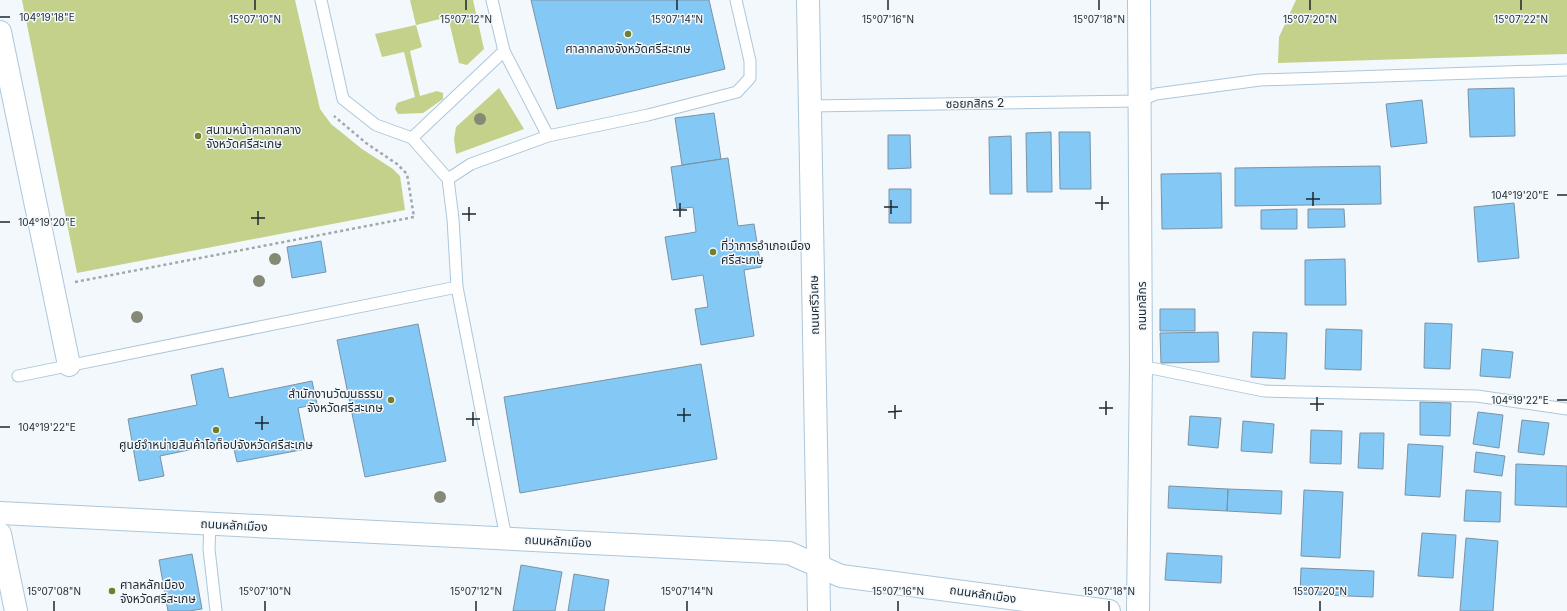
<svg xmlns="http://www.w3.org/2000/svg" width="1567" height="611" font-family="Inter,'Noto Sans Thai',sans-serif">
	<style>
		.green { fill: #c3d18b }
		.building { fill: #84c8f6; stroke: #7a93a5 }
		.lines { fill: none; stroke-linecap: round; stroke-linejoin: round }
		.lane-casing { stroke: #acc7da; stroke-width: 13 }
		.street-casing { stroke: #acc7da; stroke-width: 24 }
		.secondary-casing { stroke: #acc7da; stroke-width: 24 }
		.path { stroke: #a1a8ad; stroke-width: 2.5; stroke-dasharray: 3 3; stroke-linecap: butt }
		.lane { stroke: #fff; stroke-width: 11 }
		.street { stroke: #fff; stroke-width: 22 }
		.secondary { stroke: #fff; stroke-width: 22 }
		.tree { fill: #848a76 }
		.ticks { fill: none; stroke: #1d272e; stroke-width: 1.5 }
		.poi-dot { fill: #717e2c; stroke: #f2f8fc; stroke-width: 1.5 }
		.labels { text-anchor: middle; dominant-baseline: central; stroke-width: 3; stroke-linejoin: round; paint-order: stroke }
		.poi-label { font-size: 12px; fill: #1d272e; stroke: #f2f8fc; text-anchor: start }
		.street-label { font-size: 12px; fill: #1d272e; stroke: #f2f8fc }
		.ticks-label { font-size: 10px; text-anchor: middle; fill: #1d272e; stroke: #f2f8fc; stroke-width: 3; stroke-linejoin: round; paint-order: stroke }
	</style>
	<rect width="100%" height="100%" fill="#f2f8fc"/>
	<!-- green -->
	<path class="green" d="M22 0H295L320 109 331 124 362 149 393 169 400 176 405 210 77 273Z
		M410 0H473L484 49 467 65 459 63 448 17 416 25 422 47 410 51 420 96 437 91 443 93V99L423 113 398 114 395 109 397 103 415 97 404 52 382 57 375 34 416 25Z
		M1296 0H1567V54L1278 63 1279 37Z
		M499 88 524 129 456 154 454 139 456 127Z"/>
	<!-- building -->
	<path class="building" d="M531 0H709L725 69 557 109Z
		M1514 88 1515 136 1470 137 1468 89Z
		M1422 100 1427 143 1391 147 1386 104Z
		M714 113 721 159 682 165 675 118Z
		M1051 132 1052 192H1027L1026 133Z
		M1059 132H1090L1091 189H1060Z
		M888 135H910L911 168 888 169Z
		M1011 136 1012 194H990L989 137Z
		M728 158 738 226 754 224 761 267 744 270 754 336 701 345 695 309 708 307 703 275 672 280 665 237 696 232 693 207 677 209 671 167Z
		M1380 166 1381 204 1235 206V168Z
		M1221 173 1222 228 1162 229 1161 174Z
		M889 189H911V223H889Z
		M1514 203 1519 258 1478 262 1474 207Z
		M1297 209V229H1261V210Z
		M1308 209H1344L1345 227 1308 228Z
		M321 241 326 272 292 278 287 247Z
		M1345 259 1346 305H1305V260Z
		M1160 309H1195V331H1160Z
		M1425 323 1452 324 1450 369 1424 368Z
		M418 324 446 461 365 477 337 340Z
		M1326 329 1362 330 1361 370 1325 369Z
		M1218 332 1219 362 1161 363 1160 333Z
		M1253 332 1287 333 1285 379 1251 377Z
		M1482 349 1513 352 1510 378 1480 376Z
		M701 364 717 459 520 493 504 397Z
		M223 368 229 398 312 381 317 404 298 408 306 449 237 462 232 441 160 456 164 476 139 481 128 419 197 405 191 375Z
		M1420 402 1451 403 1450 436 1420 435Z
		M1478 412 1503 415 1499 448 1473 444Z
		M1190 416 1221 418 1218 448 1188 445Z
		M1522 420 1549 423 1544 455 1518 452Z
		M1243 421 1274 424 1272 453 1241 451Z
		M1311 430 1342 431 1341 464 1310 463Z
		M1360 433H1384L1383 469 1358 468Z
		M1408 444 1443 446 1440 497 1405 495Z
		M1476 452 1505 456 1502 476 1474 472Z
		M1516 464 1567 466V507L1515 505Z
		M1169 486 1228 489 1227 511 1168 508Z
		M1228 489 1282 491 1281 514 1227 511Z
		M1304 490 1343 492 1340 558 1301 556Z
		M1466 490 1501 492 1500 522 1464 521Z
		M1422 533 1456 535 1453 578 1418 576Z
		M1466 538 1498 541 1493 611H1460Z
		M1167 553 1222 556 1221 583 1165 580Z
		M192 554 202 609 189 611H168L159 560Z
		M521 565 562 572 555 611H513Z
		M1301 568 1374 571 1373 597 1300 594Z
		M574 574 609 580 604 611H568Z"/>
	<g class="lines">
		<!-- lane casing -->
		<g class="lane-casing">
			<path id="lane" d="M321 0 343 99 376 125 412 138 448 179 453 219 457 287 506 538
				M492 0 504 51 548 136
				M810 106 1139 101 1156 94 1260 80 1567 70
				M412 138 504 51
				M448 179 471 164 548 136 648 115 737 92 750 78V61L736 0
				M1141 366 1264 391 1477 396 1567 409
				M18 376 457 287
				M210 523 209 549 216 611"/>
		</g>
		<!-- street casing -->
		<g class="street-casing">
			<path id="street" d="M808 0 819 611
				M0 32 69 365
				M0 513 789 553 841 576 1109 611
				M1138 611 1141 366 1139 0"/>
		</g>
		<!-- secondary casing -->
		<g class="secondary-casing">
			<path id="secondary" d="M0 534 16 611"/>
		</g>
		<!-- path -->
		<path class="path" d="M75 282 414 217 407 174 397 164 366 143 334 116"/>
		<!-- lane -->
		<use href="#lane" class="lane"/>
		<!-- street -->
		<use href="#street" class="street"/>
		<!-- secondary -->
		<use href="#secondary" class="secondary"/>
	</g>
	<!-- trees -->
	<g class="tree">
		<circle cx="480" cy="119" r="6"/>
		<circle cx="275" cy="259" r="6"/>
		<circle cx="259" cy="281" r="6"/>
		<circle cx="137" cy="317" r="6"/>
		<circle cx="440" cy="497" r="6"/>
	</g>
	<!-- ticks -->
	<path class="ticks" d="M255 0V10M466 0V10M677 0V10M888 0V10M1099 0V10M1310 0V10M1521 0V10M0 17H10M1313 192V206M1557 195H1567M1102 196V210M1306 199H1320M891 200V214M680 203V217M1095 203H1109M469 207V221M884 207H898M673 210H687M258 211V225M462 214H476M251 218H265M0 222H10M1317 397V411M1557 400H1567M1106 401V415M1310 404H1324M895 405V419M684 408V422M1099 408H1113M473 412V426M888 412 902 411M677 415H691M262 416V430M466 419H480M255 423H269M0 427H10M54 601V611M265 601V611M476 601V611M687 601V611M898 601V611M1109 601V611M1320 601V611"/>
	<!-- markers -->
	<g class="poi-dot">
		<circle cx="628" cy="34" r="4"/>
		<circle cx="198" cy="136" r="4"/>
		<circle cx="713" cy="252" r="4"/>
		<circle cx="391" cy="400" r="4"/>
		<circle cx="216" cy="430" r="4"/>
		<circle cx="112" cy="591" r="4"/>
	</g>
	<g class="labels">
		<!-- poi labels -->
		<g class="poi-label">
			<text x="628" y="48" text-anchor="middle">ศาลากลางจังหวัดศรีสะเกษ</text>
			<text x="206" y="129">สนามหน้าศาลากลาง<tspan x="206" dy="14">จังหวัดศรีสะเกษ</tspan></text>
			<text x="721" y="245">ที่ว่าการอำเภอเมือง<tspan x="721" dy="14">ศรีสะเกษ</tspan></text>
			<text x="383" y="393" text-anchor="end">สำนักงานวัฒนธรรม<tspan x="383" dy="14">จังหวัดศรีสะเกษ</tspan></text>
			<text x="216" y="444" text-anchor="middle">ศูนย์จำหน่ายสินค้าโอท็อปจังหวัดศรีสะเกษ</text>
			<text x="120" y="584">ศาลหลักเมือง<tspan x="120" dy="14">จังหวัดศรีสะเกษ</tspan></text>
		</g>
		<!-- street labels -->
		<g class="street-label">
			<text transform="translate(975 103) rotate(-1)">ซอยกสิกร 2</text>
			<text transform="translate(814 305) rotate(-91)">ถนนศรีวิเศษ</text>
			<text transform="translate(1141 306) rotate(-90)">ถนนกสิกร</text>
			<text transform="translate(234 525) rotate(3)">ถนนหลักเมือง</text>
			<text transform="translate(558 541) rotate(3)">ถนนหลักเมือง</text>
			<text transform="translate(983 594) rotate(8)">ถนนหลักเมือง</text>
		</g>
	</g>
	<g class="ticks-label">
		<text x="47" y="21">104°19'18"E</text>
		<text x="255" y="23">15°07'10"N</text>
		<text x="466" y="23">15°07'12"N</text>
		<text x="677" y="23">15°07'14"N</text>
		<text x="888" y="23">15°07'16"N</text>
		<text x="1099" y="23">15°07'18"N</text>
		<text x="1310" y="23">15°07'20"N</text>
		<text x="1521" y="23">15°07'22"N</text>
		<text x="1520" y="199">104°19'20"E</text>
		<text x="47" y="226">104°19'20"E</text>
		<text x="1520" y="404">104°19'22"E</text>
		<text x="47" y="431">104°19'22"E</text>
		<text x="54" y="595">15°07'08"N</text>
		<text x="265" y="595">15°07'10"N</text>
		<text x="476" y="595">15°07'12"N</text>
		<text x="687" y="595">15°07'14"N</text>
		<text x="898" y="595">15°07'16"N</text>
		<text x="1109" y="595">15°07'18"N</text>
		<text x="1320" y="595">15°07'20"N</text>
	</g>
</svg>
